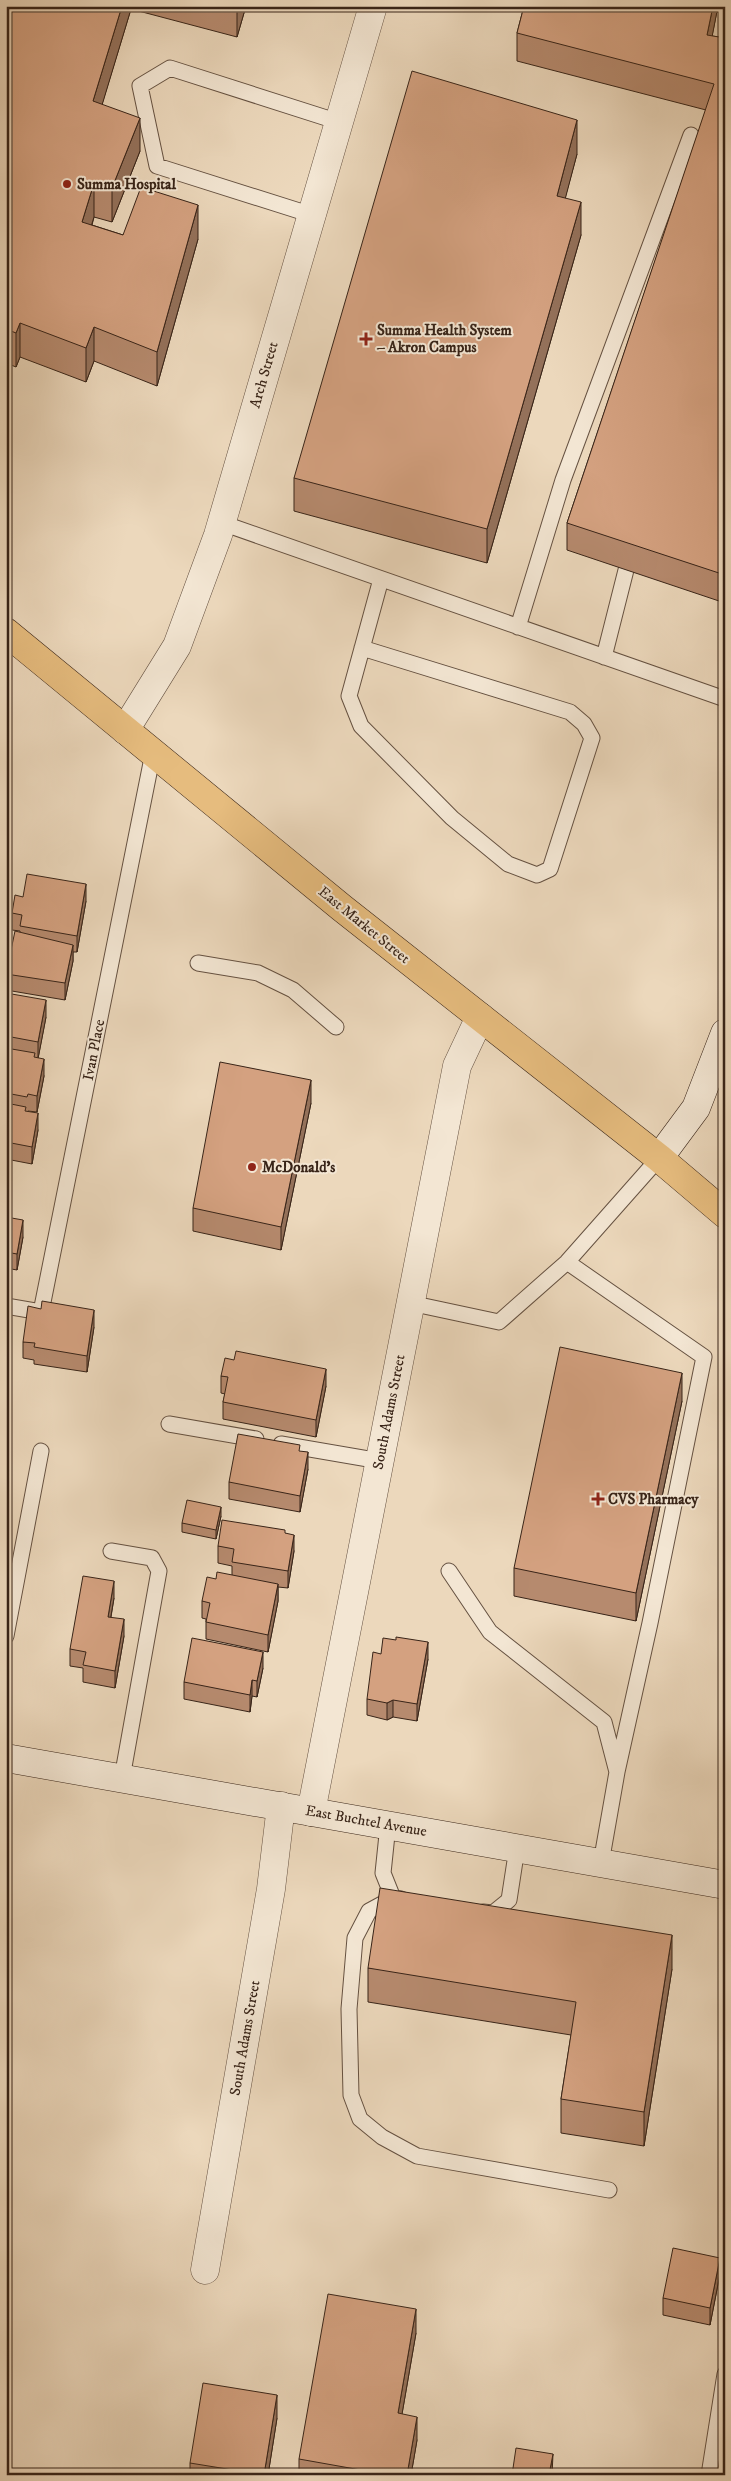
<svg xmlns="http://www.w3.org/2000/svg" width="731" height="2481" font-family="'IM FELL DW Pica',serif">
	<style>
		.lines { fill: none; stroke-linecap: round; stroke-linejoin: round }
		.lane-casing { stroke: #655141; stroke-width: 17 }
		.street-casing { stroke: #655141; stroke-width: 29 }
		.secondary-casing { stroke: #382418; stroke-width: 29 }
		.primary-casing { stroke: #382418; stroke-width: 29 }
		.lane { stroke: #f3e6d3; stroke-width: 15 }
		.street { stroke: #f3e6d3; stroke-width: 28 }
		.secondary { stroke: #f3e6d3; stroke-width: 28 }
		.primary { stroke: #e6bc7e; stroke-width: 28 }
		.wall { fill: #b68a6e; stroke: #382418 }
		.shaded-wall { fill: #94715a; stroke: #382418 }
		.building { fill: #d4a180; stroke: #382418 }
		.poi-dot { fill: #8f2418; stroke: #f3e6d3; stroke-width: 2 }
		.labels { text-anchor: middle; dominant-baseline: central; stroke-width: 4; stroke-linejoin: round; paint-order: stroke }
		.poi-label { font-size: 15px; font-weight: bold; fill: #382418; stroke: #f3e6d3; text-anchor: start }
		.street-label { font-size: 15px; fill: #382418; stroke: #f3e6d3 }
	</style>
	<rect width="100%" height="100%" fill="#ecd8bc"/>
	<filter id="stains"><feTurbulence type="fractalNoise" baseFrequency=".004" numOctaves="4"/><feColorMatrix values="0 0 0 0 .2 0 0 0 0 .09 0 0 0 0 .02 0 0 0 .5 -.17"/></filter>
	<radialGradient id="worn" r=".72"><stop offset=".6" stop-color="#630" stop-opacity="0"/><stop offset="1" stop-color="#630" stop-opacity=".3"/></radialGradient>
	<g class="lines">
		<!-- lane casing -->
		<g class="lane-casing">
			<path id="lane" d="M312 215 157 166 140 86 170 68 339 122
				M222 523 725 699
				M518 627 563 480 691 135
				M362 648 570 712 584 724 592 738 550 869 537 875 508 864 452 818 361 726 349 696 381 579
				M604 657 626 570
				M198 963 258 973 293 990 336 1027
				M567 1262 704 1357 650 1623 617 1772
				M410 1303 499 1322 567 1262 659 1158
				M6 1306 41 1312 153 753
				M169 1424 256 1439
				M281 1444 380 1461
				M111 1551 152 1558 159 1571 122 1778
				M449 1571 490 1632 604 1722 617 1772 601 1863
				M6 1636 41 1451
				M388 1825 383 1873 393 1898 401 1899
				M393 1898 369 1911 355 1938 349 2009 351 2095 360 2119 382 2137 417 2156 609 2190
				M483 1912 493 1913 509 1900 517 1848
				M709 2475 725 2374"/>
		</g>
		<!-- street casing -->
		<g class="street-casing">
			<path id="street" d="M125 730 177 646 218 535 373 6
				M311 1812 457 1066 480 1017
				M205 2270 271 1889 281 1806"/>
		</g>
		<!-- secondary casing -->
		<g class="secondary-casing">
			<path id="secondary" d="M659 1158 696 1108 725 1033
				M6 1758 725 1885"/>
		</g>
		<!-- primary casing -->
		<g class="primary-casing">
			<path id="primary" d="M6 632 342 908 659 1158 725 1214"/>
		</g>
		<!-- lane -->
		<use href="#lane" class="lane"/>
		<!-- street -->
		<use href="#street" class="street"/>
		<!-- secondary -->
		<use href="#secondary" class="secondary"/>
		<!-- primary -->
		<use href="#primary" class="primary"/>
	</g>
	<!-- wall -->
	<path class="wall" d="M6 6H246L237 37 131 9 102 104 140 151 112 222 94 217 92 225 123 235 198 239 157 386 94 361 86 382 20 357 16 367 6 363Z
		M524 6H718L712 36 725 38V603L567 550V523L706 110 517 61V33Z
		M577 154 565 198 581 235 487 563 294 511V478Z
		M23 897 86 901 77 952H73V961L65 1000 6 990V972L20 932V931L12 930V913Z
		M6 993 46 1017 38 1058 44 1076 37 1112 28 1111 27 1112 38 1130 32 1164 6 1159Z
		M311 1103 281 1250 193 1231V1208Z
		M6 1217 23 1237 17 1270 6 1268Z
		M94 1327 87 1372 34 1364V1360L23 1358V1342Z
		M221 1376 326 1386 316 1437 223 1419V1402L225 1394 221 1393Z
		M682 1401 636 1621 514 1596V1568Z
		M308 1469 300 1512 229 1499V1482Z
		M221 1516 216 1539 182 1532V1523Z
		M285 1533 294 1551 288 1588 278 1587V1601L268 1652 206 1639V1619L202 1618V1601L232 1575V1566L218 1563V1546Z
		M114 1598 111 1617 124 1636 115 1688 83 1682V1668L70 1666V1649Z
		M428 1659 417 1721 393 1717 387 1720 367 1715V1699Z
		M263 1668 257 1697 252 1696 250 1712 184 1699V1682Z
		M368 1968 672 1969 644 2146 561 2133V2099L571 2035 368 2002Z
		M720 2274 710 2325 663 2315V2298Z
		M416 2333 402 2414 417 2440 411 2475H299V2459Z
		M277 2418 268 2475H190V2463Z"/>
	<!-- shaded-wall -->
	<path class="shaded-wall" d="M122 6H131V9L93 135V101Z
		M237 6H246L237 37Z
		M713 6H718L707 63V35Z
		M140 118V151L112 222V188Z
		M577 120V154L557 230V196Z
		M94 183V217L82 256V222Z
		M581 202V235L487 563V529Z
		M198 205V239L157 386V352Z
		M20 323V357L16 367V333Z
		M94 327V361L86 382V348Z
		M86 884V901L77 952V936Z
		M73 945V961L65 1000V983Z
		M46 1000V1017L38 1059V1042Z
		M44 1059V1076L37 1112V1096Z
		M311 1080V1103L281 1250V1227Z
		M38 1113V1130L32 1164V1147Z
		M23 1220V1237L17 1270V1254Z
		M94 1310V1327L87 1372V1356Z
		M326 1369V1386L316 1437V1420Z
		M682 1373V1401L636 1621V1593Z
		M308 1452V1469L300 1512V1496Z
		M221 1507V1516L216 1539V1530Z
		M294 1535V1551L288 1588V1571Z
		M114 1581V1598L108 1633V1617Z
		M278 1584V1601L268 1652V1635Z
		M124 1619V1636L115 1688V1671Z
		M428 1642V1659L417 1721V1704Z
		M263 1652V1668L257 1697V1681Z
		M252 1680V1696L250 1712V1695Z
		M393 1700V1717L387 1720V1703Z
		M672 1935V1969L644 2146V2112Z
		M720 2258V2274L710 2325V2308Z
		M416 2309V2333L398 2437V2413Z
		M277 2395V2418L268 2475H264Z
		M417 2417V2440L411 2475H407Z
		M553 2454 552 2475H549Z"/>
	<!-- building -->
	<path class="building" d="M6 6H122L93 101 140 118 112 188 94 183 82 222 123 235 141 187 198 205 157 352 94 327 86 348 20 323 16 333 6 329Z
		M524 6H713L707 35 725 38V575L567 523 714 84 517 33Z
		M412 71 577 120 557 196 581 202 487 529 294 478Z
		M27 874 86 884 77 936 20 926 22 915 12 913 15 895 23 897Z
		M15 931 73 945 65 983 6 974Z
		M6 993 46 1000 38 1042 6 1036Z
		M6 1048 35 1053 34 1057 44 1059 37 1096 28 1094 27 1097 6 1093Z
		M220 1062 311 1080 281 1227 193 1208Z
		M6 1103 26 1107 25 1111 38 1113 32 1147 6 1142Z
		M6 1217 23 1220 17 1254 6 1252Z
		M42 1301 94 1310 87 1356 34 1347 35 1343 23 1342 28 1306 41 1309Z
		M560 1347 682 1373 636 1593 514 1568Z
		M236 1351 326 1369 316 1420 223 1402 228 1377 221 1376 225 1358 234 1360Z
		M238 1434 300 1445 299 1451 308 1452 300 1496 229 1482Z
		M187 1500 221 1507 216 1530 182 1523Z
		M222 1520 285 1530V1533L294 1535 288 1571 232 1562 234 1549 218 1546Z
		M217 1572 278 1584 268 1635 206 1622 210 1603 202 1601 207 1577 216 1579Z
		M83 1576 114 1581 108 1617 124 1619 115 1671 83 1665 86 1652 70 1649Z
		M396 1637 428 1642 417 1704 393 1700 387 1703 367 1699 373 1652 381 1654 383 1638 396 1640Z
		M192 1638 263 1652 257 1681 252 1680 250 1695 184 1682Z
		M380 1888 672 1935 644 2112 561 2099 576 2002 368 1968Z
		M673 2248 720 2258 710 2308 663 2298Z
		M328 2294 416 2309 398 2413 417 2417 407 2475H389L299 2459Z
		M203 2383 277 2395 264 2475 190 2463Z
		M516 2448 553 2454 549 2475H512Z"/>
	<!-- markers -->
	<g class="poi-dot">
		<circle cx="67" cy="184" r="5"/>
		<path d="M363.5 331.5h5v5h5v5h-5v5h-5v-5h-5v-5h5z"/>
		<circle cx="252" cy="1167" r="5"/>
		<path d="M595.5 1491.5h5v5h5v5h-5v5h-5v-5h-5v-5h5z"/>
	</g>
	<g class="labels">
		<!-- poi labels -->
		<g class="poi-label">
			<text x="77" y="184">Summa Hospital</text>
			<text x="377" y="330">Summa Health System<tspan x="377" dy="17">– Akron Campus</tspan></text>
			<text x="262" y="1167">McDonald's</text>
			<text x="608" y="1499">CVS Pharmacy</text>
		</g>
		<!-- street labels -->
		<g class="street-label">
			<text transform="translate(264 375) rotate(-74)">Arch Street</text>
			<text transform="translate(364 925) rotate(39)">East Market Street</text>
			<text transform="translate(94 1050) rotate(-79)">Ivan Place</text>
			<text transform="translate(389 1412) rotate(-79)">South Adams Street</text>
			<text transform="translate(366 1821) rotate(10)">East Buchtel Avenue</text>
			<text transform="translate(245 2038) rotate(-80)">South Adams Street</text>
		</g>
	</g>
	<!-- margin -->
	<rect width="731" height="2481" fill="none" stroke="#ecd8bc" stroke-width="25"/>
	<rect x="8" y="8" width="716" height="2466" fill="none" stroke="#382418" stroke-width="2.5"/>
	<rect x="12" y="12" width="706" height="2456" fill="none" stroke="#382418"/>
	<rect width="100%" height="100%" filter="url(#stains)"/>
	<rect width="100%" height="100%" fill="url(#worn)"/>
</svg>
